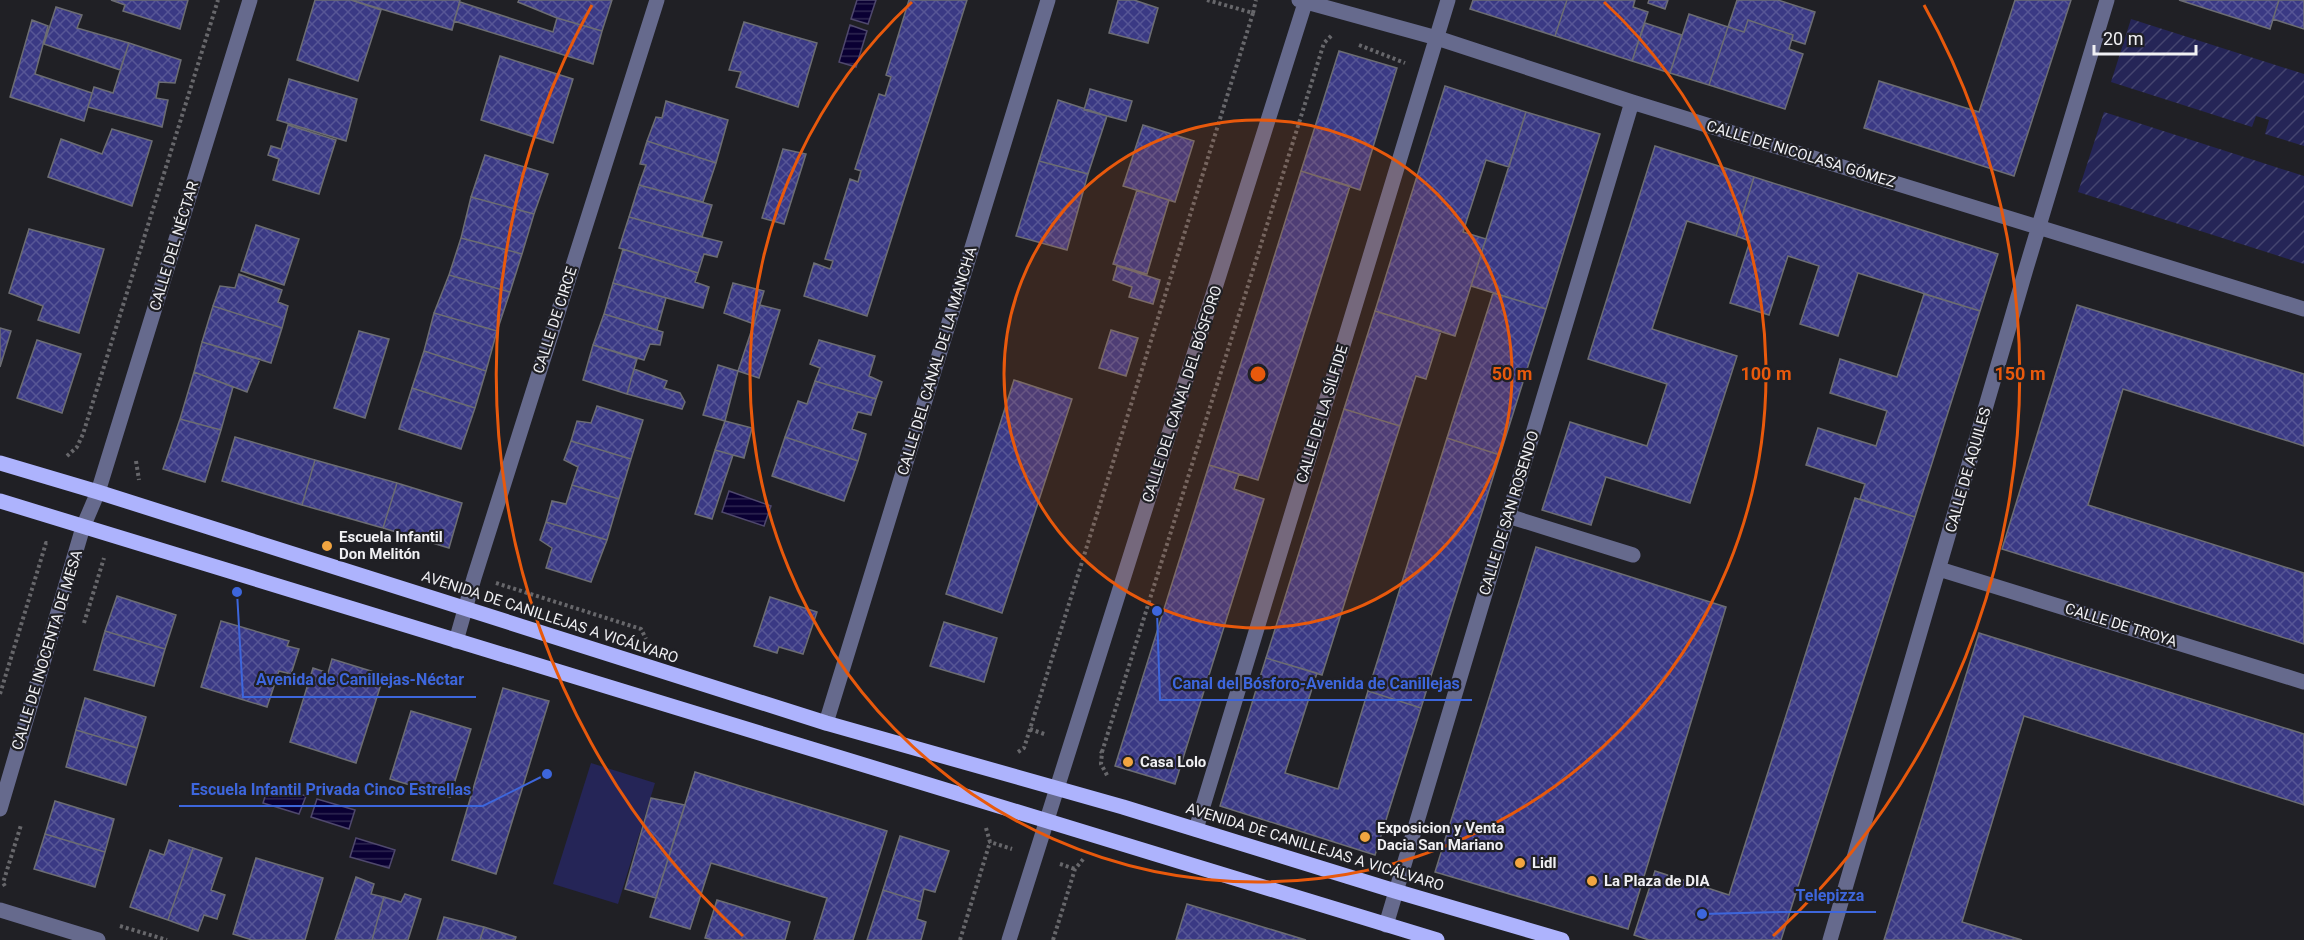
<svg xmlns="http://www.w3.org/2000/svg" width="2304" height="940" font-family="Roboto,sans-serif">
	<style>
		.park { fill: #252557 }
		.garden { fill: url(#garden-furrows) }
		.water { fill: url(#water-rules); stroke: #4f486d; stroke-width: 1.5 }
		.building { fill: url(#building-cross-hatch); stroke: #6c6d73; stroke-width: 1.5 }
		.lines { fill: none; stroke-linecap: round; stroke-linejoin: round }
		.path { stroke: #67676b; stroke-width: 4; stroke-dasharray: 3 3; stroke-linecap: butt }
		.service { stroke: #666a8d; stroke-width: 15 }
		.minor { stroke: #666a8d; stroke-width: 15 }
		.primary { stroke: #adb3fd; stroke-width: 15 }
		.ring { fill: none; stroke: #e8590c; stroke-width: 3 }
		.poi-dot { fill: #f2a540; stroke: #202025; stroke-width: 2 }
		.labels { text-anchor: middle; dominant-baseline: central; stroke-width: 4.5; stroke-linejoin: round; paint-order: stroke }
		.street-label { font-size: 15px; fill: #f0f0f3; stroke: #202025 }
		.poi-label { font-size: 15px; font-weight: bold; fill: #f0f0f3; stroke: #202025; text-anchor: start }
		.centre { fill: #e8590c; stroke: #202025; stroke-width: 3 }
		.ring-label { font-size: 18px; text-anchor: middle; font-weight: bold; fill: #e8590c; stroke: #202025; stroke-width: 4.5; stroke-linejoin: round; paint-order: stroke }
		.leader { fill: none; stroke: #3d66dc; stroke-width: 2 }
		.callout-dot { fill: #3d66dc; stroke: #202025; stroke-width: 2 }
		.callout-label { font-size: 16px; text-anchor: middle; font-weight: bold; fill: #3d66dc; stroke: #202025; stroke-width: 4.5; stroke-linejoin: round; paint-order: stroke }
	</style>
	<defs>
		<pattern id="garden-furrows" width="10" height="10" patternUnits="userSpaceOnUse" patternTransform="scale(1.5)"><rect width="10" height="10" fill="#252557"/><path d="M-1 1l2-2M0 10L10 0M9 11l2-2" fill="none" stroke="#454570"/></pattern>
		<pattern id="water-rules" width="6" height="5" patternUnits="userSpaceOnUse" patternTransform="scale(1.5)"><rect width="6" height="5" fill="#0a0033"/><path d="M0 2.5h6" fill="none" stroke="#2e2651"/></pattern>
		<pattern id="building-cross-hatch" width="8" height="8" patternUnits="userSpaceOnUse" patternTransform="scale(1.5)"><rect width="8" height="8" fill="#3a3984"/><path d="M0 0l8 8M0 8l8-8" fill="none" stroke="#575696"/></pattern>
	</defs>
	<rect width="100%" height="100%" fill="#202025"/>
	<!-- park -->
	<path class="park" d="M591 763 655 783 618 904 553 884Z"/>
	<!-- garden -->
	<path class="garden" d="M2131 19 2304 74V146L2265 134 2269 120 2256 116 2252 127 2111 82Z
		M2104 112 2304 176V264L2078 192Z"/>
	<!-- water -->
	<path class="water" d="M857 0H876L868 24 851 19Z
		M850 25 867 31 856 67 839 62Z
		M729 491 771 506 764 526 722 512Z
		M269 784 306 796 299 814 263 803Z
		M317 799 355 810 349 829 311 817Z
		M356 838 395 850 389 868 350 857Z"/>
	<!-- building -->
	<path class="building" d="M111 0H188L180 29 123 11 125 5Z
		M315 0H351L381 10 358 81 297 60Z
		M351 0H460L452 30Z
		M519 0H612L602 31 557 18 518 2Z
		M909 0H967L867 316 804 296 814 263 830 269 833 261 825 259 850 179 858 182 861 171 855 169 879 94 885 96 891 77 886 75Z
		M1118 0H1134L1158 8 1148 43 1109 33Z
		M1473 0H1567L1555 36 1470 9Z
		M1567 0H1635L1633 7 1648 12 1632 61 1555 36Z
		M1649 0H1668L1665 9 1648 3Z
		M1737 0H1778L1815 12 1805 44 1792 40 1793 35 1748 20 1744 32 1728 27Z
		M2015 0H2071L2014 176 1864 128 1879 81 1979 112Z
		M2179 0H2279L2270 29Z
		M2279 0H2304V29L2273 19Z
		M460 2 553 32 557 18 602 31 593 64 454 21Z
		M56 7 82 15 77 28 129 43 120 70 44 44Z
		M1689 14 1728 27 1709 85 1670 73Z
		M32 20 48 26 35 74 92 93 84 121 10 97Z
		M1748 20 1793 35 1789 49 1803 54 1785 109 1709 85 1728 27 1744 32Z
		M744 22 817 43 798 107 736 87 741 72 729 70Z
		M1645 23 1682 35 1670 73 1632 61Z
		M129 43 181 60 175 83 159 82 156 98 168 100 162 127 88 107 94 87 113 93Z
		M1339 51 1397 68 1360 190 1301 171Z
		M500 56 573 79 553 143 481 120Z
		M289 79 357 99 346 141 277 120Z
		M1445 86 1526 112 1509 167 1486 160 1463 232 1486 239 1455 336 1375 311Z
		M1090 89 1132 101 1126 121 1084 110Z
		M1058 100 1107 116 1088 174 1039 161Z
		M666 101 728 120 716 163 647 141 656 117 662 118Z
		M1526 112 1600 134 1546 309 1471 286Z
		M288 125 336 140 319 194 273 180 279 159 268 155 271 146 281 149Z
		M1143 125 1194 141 1175 202 1123 186Z
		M112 129 152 141 132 206 48 177 61 139 102 154Z
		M647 141 716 163 703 202 639 185 646 165 640 164Z
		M1655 146 1754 177 1736 236 1687 221 1652 329 1737 356 1690 503 1606 477 1591 525 1542 510 1570 422 1647 446 1667 384 1588 359Z
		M783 149 806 154 784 224 762 218Z
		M485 155 548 174 534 214 471 197Z
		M1039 161 1088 174 1067 250 1016 236Z
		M1301 171 1350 186 1258 480 1209 465Z
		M1754 177 1998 254 1980 311 1858 273 1838 336 1800 324 1819 266 1788 256 1769 315 1730 303 1750 241 1736 236Z
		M639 185 712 205 702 237 629 217Z
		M1137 190 1169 200 1147 274 1113 264Z
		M471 197 534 214 522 254 461 238Z
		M629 217 702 237 722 242 717 257 704 254 698 273 619 248Z
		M256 225 299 239 284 285 241 271Z
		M29 229 104 249 79 333 38 320 43 306 9 293Z
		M461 238 522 254 510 292 449 275Z
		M623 249 698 273 695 282 709 287 703 308 613 283Z
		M1117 266 1160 280 1153 304 1129 297 1132 287 1113 280Z
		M239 274 282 290 278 302 288 306 282 328 213 306 220 286 235 288Z
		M449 275 510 292 497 331 434 313Z
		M613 283 666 298 657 330 604 314Z
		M733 283 764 291 754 324 724 313Z
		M1493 293 1546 309 1500 455 1447 438Z
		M1924 294 1980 311 1915 517 1860 499 1865 484 1806 465 1818 428 1876 446 1887 411 1830 393 1840 359 1897 377Z
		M760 305 780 310 759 378 738 371Z
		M2077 305 2304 374V446L2123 389 2088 505 2304 573V644L2002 549Z
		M213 306 282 328 271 363 202 342Z
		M1375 311 1441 331 1426 379 1416 376 1400 426 1344 409Z
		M434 313 497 331 486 371 424 351Z
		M604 314 663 332 660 345 650 344 644 360 593 345Z
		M0 328 11 331 0 367Z
		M1111 330 1138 338 1126 376 1099 368Z
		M359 331 389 339 365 418 334 408Z
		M37 340 81 354 62 413 17 398Z
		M819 340 875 356 869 376 882 382 876 399 815 381 820 368 810 364Z
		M202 342 260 359 247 392 194 372Z
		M593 345 637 359 627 394 583 380Z
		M424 351 486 371 475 408 412 388Z
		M718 365 738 371 725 421 703 415Z
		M634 369 667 381 664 388 680 393 685 402 682 409 627 394Z
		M194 372 233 387 221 430 180 419Z
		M1014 380 1072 399 1002 613 946 594Z
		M815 381 876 399 871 415 858 412 852 429 866 434 858 461 785 437 798 401 807 404Z
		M412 388 475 408 461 449 399 429Z
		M597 406 643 420 631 459 571 441 577 421 591 423Z
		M1344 409 1400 426 1322 675 1266 658Z
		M180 419 221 430 205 482 163 469Z
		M725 421 752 428 744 458 715 450Z
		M235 437 315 460 302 505 222 481Z
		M785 437 858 461 844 501 772 476Z
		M1447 438 1500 455 1421 708 1368 691Z
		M571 441 631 459 619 499 572 485 578 467 564 460Z
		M715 450 733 455 712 519 695 514Z
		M315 460 397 483 383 528 302 505Z
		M1209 465 1239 474 1234 489 1264 499 1175 784 1115 766Z
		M397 483 462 503 449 548 383 528Z
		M572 485 619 499 607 540 546 522 552 501 566 504Z
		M1855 498 1915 517 1781 940H1649L1634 935 1655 871 1729 895Z
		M546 522 607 540 591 582 546 568 552 548 540 540Z
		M1536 547 1726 607 1628 929 1435 872Z
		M117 596 176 615 165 649 105 631Z
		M770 597 817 612 803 654 779 647 777 653 754 646Z
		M221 621 289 641 287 646 299 649 291 674 279 671 267 707 201 687Z
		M944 622 997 638 984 682 930 666Z
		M105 631 165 649 154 686 94 670Z
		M1979 633 2304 734V805L2024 716 1962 922 2022 940H1884Z
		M1266 658 1317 673 1285 773 1338 789 1368 691 1421 708 1375 855 1220 806Z
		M332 659 384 675 356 763 290 742 313 668 328 673Z
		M503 688 549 701 496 874 452 860Z
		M85 698 146 717 137 748 76 730Z
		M411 711 471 729 450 797 390 779Z
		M76 730 137 748 126 785 66 767Z
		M695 772 887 831 853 940H814L827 898 711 863 690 929 650 917Z
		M651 798 685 805 656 898 625 889Z
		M55 801 114 819 105 852 45 834Z
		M45 834 105 852 95 887 34 869Z
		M900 836 949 851 935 892 924 889 921 902 883 890Z
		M169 840 193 848 168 920 130 907 150 850 164 855Z
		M193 848 222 858 211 890 225 895 217 919 204 915 198 931 168 920Z
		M256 858 323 878 305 940H252L233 934Z
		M356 877 374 884 371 894 384 897 372 940H335Z
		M883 890 921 902 917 919 926 922 921 940H867Z
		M405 894 421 899 408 940H372L384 897 401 902Z
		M717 900 790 922 785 940H713L705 938Z
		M1187 904 1306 940H1176Z
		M444 917 484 927 480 940H437Z
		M484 927 516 937 515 940H480Z"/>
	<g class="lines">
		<!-- path -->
		<path class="path" d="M1253 13 1256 0
			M1359 45 1405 63
			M67 456 77 447 83 434 218 0
			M136 461 139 480
			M496 583 641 629 646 639
			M84 623 104 558
			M0 694 46 543 49 544
			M1030 729 1047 735
			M1100 751 1102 752 1101 764 1108 777
			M1018 752 1024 748 1030 729 1253 13 1207 0
			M1102 752 1324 43 1333 34
			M986 828 990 842 1012 849
			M1060 864 1075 869
			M5 886 3 883 21 825
			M120 926 167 940
			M960 940 990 842
			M1053 940 1075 869 1085 857"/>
		<!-- service -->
		<path class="service" d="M1508 516 1633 555"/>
		<!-- minor -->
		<path class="minor" d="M1299 0 1437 38 1632 102 2304 309
			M1939 569 2304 682
			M456 641 474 578 657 0
			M826 723 1048 0
			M0 809 83 527 98 492 250 0
			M1196 829 1448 0
			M0 910 98 940
			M1386 925 1632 102
			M1009 940 1306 0
			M1830 940 2026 269 2107 0"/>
		<!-- primary -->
		<path class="primary" d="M0 463 98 492 826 723 1123 807 1395 891 1562 940
			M0 501 1437 940"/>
	</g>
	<!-- distance rings -->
	<circle cx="1258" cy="374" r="254" fill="#e8590c" fill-opacity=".12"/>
	<g class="ring">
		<circle cx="1258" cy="374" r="254"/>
		<path d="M1604 2A508 508 0 1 1 912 2"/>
		<path d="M743 936A762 762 0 0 1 592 5M1924 5A762 762 0 0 1 1773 936"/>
	</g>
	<!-- markers -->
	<g class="poi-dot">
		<circle cx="327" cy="546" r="6"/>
		<circle cx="1128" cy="762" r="6"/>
		<circle cx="1365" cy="837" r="6"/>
		<circle cx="1520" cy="863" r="6"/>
		<circle cx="1592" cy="881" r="6"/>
	</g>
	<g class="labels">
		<!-- street labels -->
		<g class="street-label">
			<text transform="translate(1801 154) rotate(17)">CALLE DE NICOLASA GÓMEZ</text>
			<text transform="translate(174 246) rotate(-73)">CALLE DEL NÉCTAR</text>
			<text transform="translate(555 320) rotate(-72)">CALLE DE CIRCE</text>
			<text transform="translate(937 361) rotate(-73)">CALLE DEL CANAL DE LA MANCHA</text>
			<text transform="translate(1182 394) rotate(-72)">CALLE DEL CANAL DEL BÓSFORO</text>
			<text transform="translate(1322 414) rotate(-73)">CALLE DE LA SÍLFIDE</text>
			<text transform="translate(1968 470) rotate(-74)">CALLE DE AQUILES</text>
			<text transform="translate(1509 513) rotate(-73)">CALLE DE SAN ROSENDO</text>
			<text transform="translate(550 617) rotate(18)">AVENIDA DE CANILLEJAS A VICÁLVARO</text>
			<text transform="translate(2121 625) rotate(17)">CALLE DE TROYA</text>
			<text transform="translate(47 650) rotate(-73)">CALLE DE INOCENTA DE MESA</text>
			<text transform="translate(1315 847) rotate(17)">AVENIDA DE CANILLEJAS A VICÁLVARO</text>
		</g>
		<!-- poi labels -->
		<g class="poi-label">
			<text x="339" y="537">Escuela Infantil<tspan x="339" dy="17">Don Melitón</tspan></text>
			<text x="1140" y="762">Casa Lolo</text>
			<text x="1377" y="828">Exposicion y Venta<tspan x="1377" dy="17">Dacia San Mariano</tspan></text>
			<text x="1532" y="863">Lidl</text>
			<text x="1604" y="881">La Plaza de DIA</text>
		</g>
	</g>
	<circle cx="1258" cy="374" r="9" class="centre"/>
	<g class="ring-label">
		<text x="1512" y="380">50 m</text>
		<text x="1766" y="380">100 m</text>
		<text x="2020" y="380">150 m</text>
	</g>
	<!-- callouts -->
	<path class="leader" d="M237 592L243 697H476M1157 611L1160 700H1472M547 774L483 806H179M1702 914L1783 912H1876"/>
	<g class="callout-dot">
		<circle cx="237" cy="592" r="6"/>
		<circle cx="1157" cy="611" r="6"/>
		<circle cx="547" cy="774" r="6"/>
		<circle cx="1702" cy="914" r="6"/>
	</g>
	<g class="callout-label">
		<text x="360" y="685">Avenida de Canillejas-Néctar</text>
		<text x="1316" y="689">Canal del Bósforo-Avenida de Canillejas</text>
		<text x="331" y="795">Escuela Infantil Privada Cinco Estrellas</text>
		<text x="1830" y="901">Telepizza</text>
	</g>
	<!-- scale -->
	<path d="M2094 45v9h102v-9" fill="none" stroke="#f0f0f3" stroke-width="3"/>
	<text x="2103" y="45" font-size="18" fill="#f0f0f3" stroke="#202025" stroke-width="4.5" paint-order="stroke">20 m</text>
</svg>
